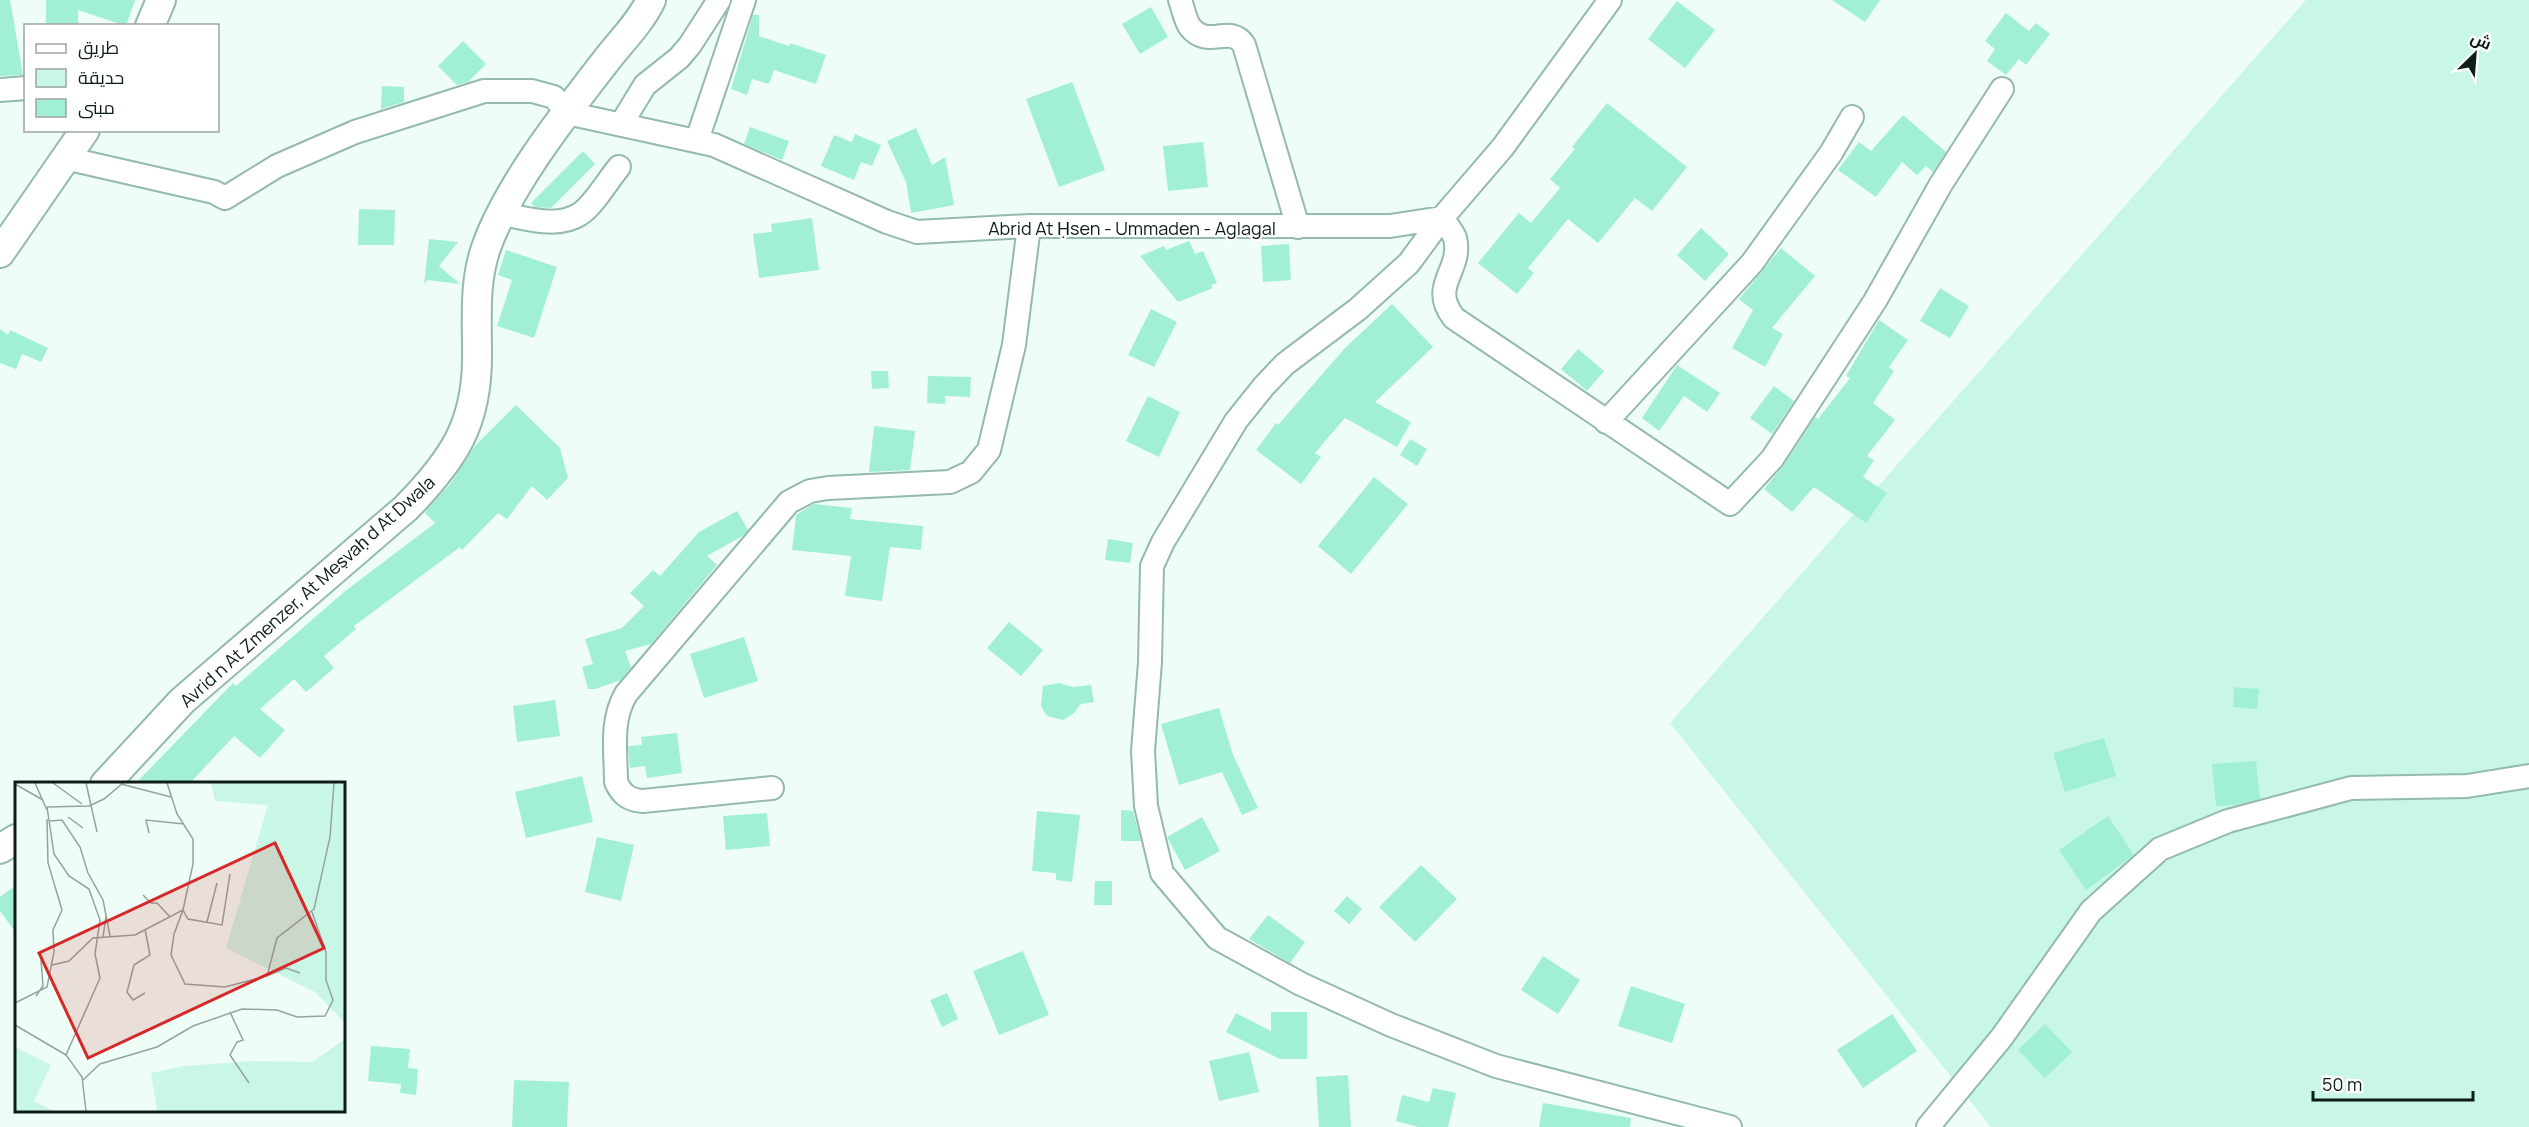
<svg xmlns="http://www.w3.org/2000/svg" width="2529" height="1127" font-family="Manrope,Cairo,sans-serif">
	<style>
		.green { fill: #c9f7e5 }
		.building { fill: #a2f0d3 }
		.lines { fill: none; stroke-linecap: round; stroke-linejoin: round }
		.minor-casing { stroke: #93baab; stroke-width: 26 }
		.major-casing { stroke: #93baab; stroke-width: 32 }
		.minor { stroke: #fff; stroke-width: 22 }
		.major { stroke: #fff; stroke-width: 28 }
		.labels { text-anchor: middle; dominant-baseline: central; stroke-width: 4.5; stroke-linejoin: round; paint-order: stroke }
		.street-label { font-size: 18px; fill: #0d1c17; stroke: #fff }
		.inset-road { fill: none; stroke: #94a49d; stroke-width: 1.5 }
		.view { fill: #d62828; fill-opacity: 0.15; stroke: #d62828; stroke-width: 3 }
		.inset-edge { fill: none; stroke: #0d1c17; stroke-width: 3 }
	</style>
	<rect width="100%" height="100%" fill="#eefef7"/>
	<!-- green -->
	<path class="green" d="M2306 0H2529V1127H1991L1670 723Z"/>
	<!-- building -->
	<path class="building" d="M0 0H10L23 75 0 76Z
		M46 0H135L126 26 78 10V26H46Z
		M1832 0H1880L1865 22Z
		M1677 1 1715 30 1685 68 1648 39Z
		M1151 7 1168 37 1140 54 1122 24Z
		M2006 13 2029 31 2036 23 2050 34 2026 65 2019 59 2006 75 1987 61 1995 49 1985 41Z
		M753 15H759V36L789 46 790 43 826 55 816 84 774 70 769 84 752 79 747 95 731 89Z
		M463 41 486 64 468 82 457 85 438 66Z
		M1072 82 1105 170 1059 187 1026 99Z
		M382 86 404 87V102L381 109Z
		M1607 103 1687 167 1652 211 1635 198 1598 243 1568 219 1528 268 1534 273 1517 294 1478 263 1519 213 1531 223 1560 188 1550 179 1575 149 1572 147Z
		M1903 115 1946 152 1933 172 1926 166 1917 175 1902 162 1876 197 1838 170 1859 142 1871 151Z
		M750 127 789 141 782 160 744 144Z
		M916 128 932 165 945 157 954 205 911 213 906 182 887 141Z
		M855 134 881 145 872 166 861 162 854 180 821 166 834 135 852 142Z
		M1203 142 1208 187 1168 191 1163 146Z
		M583 151 595 164 551 208 535 207 531 203Z
		M359 209 395 210 394 245H358Z
		M812 218 819 270 759 278 753 234 772 232 771 224Z
		M1701 228 1729 254 1705 281 1677 255Z
		M429 239 458 242 439 266 460 284 427 280 424 284Z
		M1189 241 1195 254 1203 251 1217 283 1211 285 1213 288 1178 302 1140 256 1164 246 1166 250Z
		M1289 244 1291 280 1263 282 1261 246Z
		M1781 248 1815 276 1772 328 1783 334 1765 367 1732 348 1753 310 1739 299Z
		M506 250 557 267 534 338 497 326 512 280 498 275Z
		M1940 288 1969 306 1950 338 1920 321Z
		M1392 304 1433 347 1375 402 1411 422 1397 447 1345 418 1315 453 1321 457 1301 484 1256 450 1276 423 1278 425 1345 348Z
		M1151 309 1177 322 1154 367 1128 355Z
		M1879 320 1908 340 1889 367 1894 371 1873 403 1895 420 1867 456 1874 460 1863 477 1887 493 1866 523 1814 487 1792 512 1764 489 1783 466 1815 417 1818 419 1850 378 1846 376Z
		M0 329 8 335 10 330 48 348 41 362 22 354 16 369 0 363Z
		M1578 349 1604 371 1587 391 1561 369Z
		M1677 365 1720 393 1707 412 1684 396 1659 431 1642 418Z
		M871 371H888L889 388 872 389Z
		M928 376 971 377 970 397 945 396V404L927 403Z
		M1774 386 1794 401 1772 434 1750 418Z
		M1148 396 1180 412 1159 457 1126 441Z
		M516 405 560 448 568 478 547 500 532 486 507 519 498 513 462 550 460 547 354 626 356 629 324 656 334 668 306 692 294 679 260 709 285 730 260 758 234 736 190 783H136L233 683 236 686 344 592 435 523 425 513 427 509 451 483 475 446Z
		M874 426 915 431 910 470 869 472Z
		M1410 439 1427 449 1417 466 1400 455Z
		M1374 477 1408 504 1351 574 1318 546Z
		M814 504 852 508 850 519 923 526 921 550 890 547 882 601 845 596 851 556 792 550 796 515Z
		M737 511 748 530 744 535 707 556 717 565 651 644 625 651 631 667 621 680 595 689H588L582 667 593 664 585 639 622 628 644 606 630 593 653 570 660 576 699 532Z
		M1108 539 1133 543 1130 563 1105 560Z
		M1009 622 1043 650 1021 676 987 648Z
		M744 637 758 681 704 698 690 654Z
		M1059 683 1073 687 1091 685 1094 702 1081 704 1073 714 1063 720 1047 716 1041 706 1043 686Z
		M2234 687 2259 689 2257 709 2233 707Z
		M555 700 560 736 517 742 513 706Z
		M1219 708 1233 755 1258 808 1242 815 1222 772 1179 785 1161 724Z
		M677 733 682 773 647 778 645 766 630 768 628 746 642 745 641 737Z
		M2104 738 2116 776 2065 792 2053 753Z
		M2256 761 2260 799 2236 805 2216 806 2212 764Z
		M582 776 593 822 526 838 515 792Z
		M1121 810 1133 811 1141 841H1121Z
		M1037 811 1080 815 1072 882 1056 880V873L1032 871Z
		M767 813 770 846 726 850 723 816Z
		M2108 816 2134 855 2086 890 2059 850Z
		M1202 817 1220 851 1185 870 1167 837Z
		M597 837 634 845 621 901 585 892Z
		M1421 865 1457 899 1415 942 1379 907Z
		M1095 881H1112V905H1094Z
		M16 885V933L0 911V897Z
		M1347 896 1362 909 1349 924 1334 911Z
		M1268 915 1305 942 1290 963 1249 939Z
		M1023 951 1049 1015 999 1035 973 971Z
		M1543 956 1580 980 1558 1014 1521 990Z
		M1631 986 1685 1004 1672 1043 1618 1026Z
		M947 993 958 1019 942 1027 930 1000Z
		M1271 1012H1307V1059H1280L1226 1032 1236 1013 1271 1031Z
		M1892 1014 1917 1051 1863 1088 1837 1050Z
		M2045 1024 2072 1052 2045 1078 2018 1050Z
		M371 1046 410 1049 408 1068 418 1069 416 1095 400 1093 401 1084 368 1081Z
		M1249 1052 1259 1092 1219 1101 1209 1061Z
		M1348 1075 1351 1127H1319L1316 1077Z
		M514 1080 569 1082 567 1127H512Z
		M1433 1088 1456 1093 1448 1127H1418L1396 1121 1402 1095 1429 1102Z
		M1543 1103 1631 1118 1630 1127H1539Z"/>
	<g class="lines">
		<!-- minor casing -->
		<g class="minor-casing">
			<path id="minor" d="M1180 0C1183 8 1185 20 1190 27 1208 50 1230 23 1244 45L1298 227
				M0 90 26 88
				M625 125 626 116 645 85 679 58 690 45 719 0
				M697 140 744 0
				M65 158 214 192 225 198 277 166 355 132 484 91H532L554 97 567 113 714 145 887 222 917 232 1029 226H1390L1442 218 1503 147 1610 0
				M502 214C526 218 557 229 580 214 593 206 608 180 619 167
				M1606 422 1752 263 1831 153 1852 117
				M772 788 643 801C629 800 622 795 616 782 616 752 610 721 626 694L789 502 810 491 828 488 950 482 971 472 989 450 1014 345 1029 226
				M1730 1127 1496 1066 1391 1025 1301 984 1217 938 1162 873 1146 806 1143 751 1150 662 1152 566 1163 542 1236 421 1264 386 1285 364 1358 309 1409 263 1442 218C1446 224 1453 232 1455 238 1463 271 1428 285 1454 318L1730 504 1772 459 1819 387 1875 301 1941 184 2002 89
				M1928 1127 2002 1037 2091 911 2160 849 2228 821 2351 788 2467 786 2529 776"/>
		</g>
		<!-- major casing -->
		<g class="major-casing">
			<path id="major" d="M150 26 161 0
				M0 253 85 130
				M105 784 182 701 406 508C454 459 478 423 477 353 477 316 474 280 487 245 510 183 565 114 605 62 621 41 640 23 651 0
				M0 849 16 839"/>
		</g>
		<!-- minor -->
		<use href="#minor" class="minor"/>
		<!-- major -->
		<use href="#major" class="major"/>
	</g>
	<g class="labels">
		<!-- street labels -->
		<g class="street-label">
			<text x="1132" y="228">Abrid At Ḥsen - Ummaden - Aglagal</text>
			<text transform="translate(307 591) rotate(-42)">Avrid n At Zmenzer, At Meṣvaḥ d At Dwala</text>
		</g>
	</g>
	<!-- overview -->
	<g transform="translate(15 782)">
		<rect width="330" height="330" fill="#eefef7"/>
		<path d="M196 1H330V241L300 210 211 166 253 23 200 19ZM330 257V329H142L136 291 169 284 236 279 297 280ZM0 265 36 283 19 319 39 329H0Z" fill="#c9f7e5"/>
		<path class="inset-road" d="M20 1 32 28M38 1 67 22M71 1 82 50M0 2 28 18M106 2 156 15M32 25 74 24 89 17 108 1M32 25 39 72 54 94 74 107 85 138 80 172 85 196 51 273 67 295 71 329M53 35 68 46M35 39 47 38 65 65 73 91 88 118 95 154M134 51 131 38 169 42M128 113 136 121H142L155 135M168 128 159 152 156 173 170 202 210 205 252 194 262 156 299 127 315 55 319 1M168 128 173 137 207 143 215 92M192 140 202 101M130 147 135 173 119 183 112 210 118 218 130 211M88 155 91 134M37 183 54 179 78 156 120 153 168 128 178 82V57L162 32 152 1M252 194 271 186 285 191M21 214 28 204 26 178M0 221 32 205 39 170 38 148 47 128 33 81 32 37M215 230 228 258 222 260 215 273 234 301M0 243 51 273M68 298 85 282 142 265 178 244 227 227 262 228 282 235 310 234 318 218 311 198V170L297 130"/>
		<path class="view" d="M260 61 309 166 73 276 24 171Z"/>
		<rect width="330" height="330" class="inset-edge"/>
	</g>
	<!-- legend -->
	<rect x="24" y="24" width="195" height="108" fill="#ffffff" stroke="#9ea4a2" stroke-width="1.5"/>
	<rect x="36" y="44" width="30" height="9" fill="#ffffff" stroke="#9ea4a2" stroke-width="1.5"/>
	<text x="78" y="54" font-size="18" fill="#0d1c17">طريق</text>
	<rect x="36" y="69" width="30" height="18" fill="#c9f7e5" stroke="#9ea4a2" stroke-width="1.5"/>
	<text x="78" y="84" font-size="18" fill="#0d1c17">حديقة</text>
	<rect x="36" y="99" width="30" height="18" fill="#a2f0d3" stroke="#9ea4a2" stroke-width="1.5"/>
	<text x="78" y="114" font-size="18" fill="#0d1c17">مبنى</text>
	<!-- north arrow -->
	<g transform="translate(2475 54) rotate(25)" stroke="#ffffff" stroke-width="4.5" paint-order="stroke">
	<path d="M0-4.5L10 22L0 15L-10 22Z" fill="#0d1c17"/>
	<text y="-9" font-size="16" font-weight="bold" text-anchor="middle" fill="#0d1c17">ش</text>
	</g>
	<!-- scale -->
	<path d="M2313 1091v9h160v-9" fill="none" stroke="#0d1c17" stroke-width="3"/>
	<text x="2322" y="1091" font-size="18" fill="#0d1c17" stroke="#ffffff" stroke-width="4.5" paint-order="stroke">50 m</text>
</svg>
